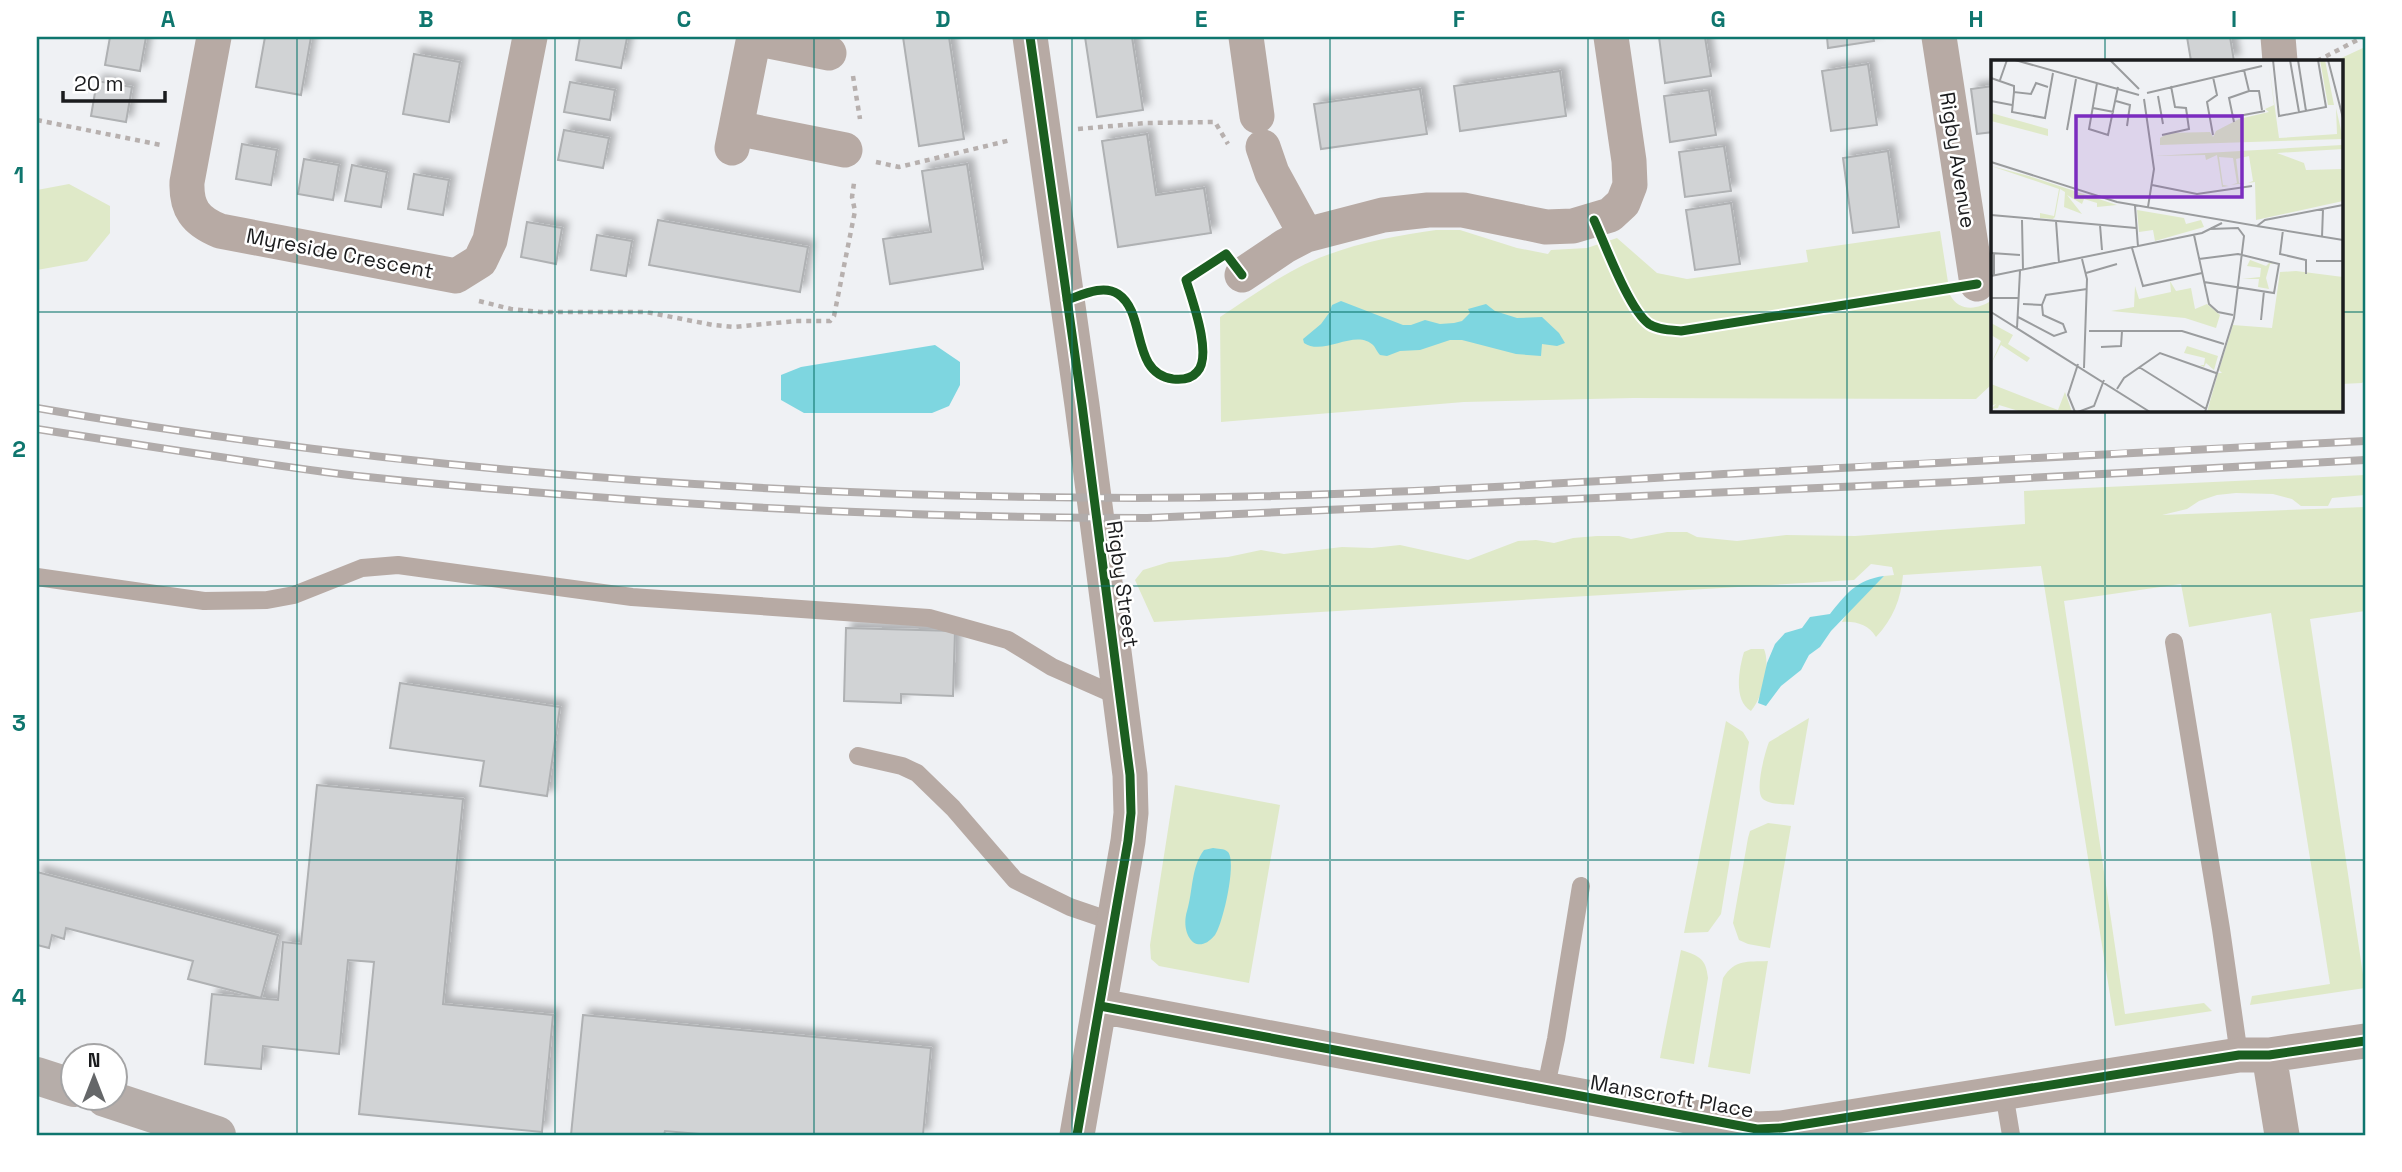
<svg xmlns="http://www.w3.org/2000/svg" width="2402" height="1172" font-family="'Space Grotesk',sans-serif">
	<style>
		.green { fill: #dfe9c8 }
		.water { fill: #7ed6e0 }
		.building { fill: #d1d3d5; stroke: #afb1b3; stroke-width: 2; filter: url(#shadow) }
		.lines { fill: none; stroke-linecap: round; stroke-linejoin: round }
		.path { stroke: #b7b0ae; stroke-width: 4.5; stroke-dasharray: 5 5; stroke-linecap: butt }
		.lane { stroke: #b7aaa4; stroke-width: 18 }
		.street { stroke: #b7aaa4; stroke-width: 35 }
		.primary { stroke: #b6ada9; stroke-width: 38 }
		.rail-casing { stroke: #b1acab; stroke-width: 8 }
		.rail { stroke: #fff; stroke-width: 5; stroke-dasharray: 16; stroke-linecap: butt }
		.cycleway-casing { stroke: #fff; stroke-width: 13 }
		.cycleway { stroke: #1b5e20; stroke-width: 9 }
		.grid { fill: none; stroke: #0f766e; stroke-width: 2; stroke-opacity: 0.55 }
		.labels { text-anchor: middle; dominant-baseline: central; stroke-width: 5; stroke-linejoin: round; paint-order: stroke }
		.street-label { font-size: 21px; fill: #1b1c1e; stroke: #fff }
		.inset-road { fill: none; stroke: #9a9c9e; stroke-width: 2 }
		.view { fill: #7b2cbf; fill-opacity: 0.15; stroke: #7b2cbf; stroke-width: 3.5 }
		.inset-edge { fill: none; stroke: #1b1c1e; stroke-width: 3.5 }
		.neatline { fill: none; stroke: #0f766e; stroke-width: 2.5 }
		.grid-label { font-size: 23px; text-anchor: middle; font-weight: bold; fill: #0f766e }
	</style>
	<defs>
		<filter id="shadow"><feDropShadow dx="6" dy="-6" stdDeviation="3.5" flood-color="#0004"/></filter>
	</defs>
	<rect width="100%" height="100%" fill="#eff1f4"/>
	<!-- green -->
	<path class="green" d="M2365 47V380L2362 383 2341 384V61H2335Z
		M69 184 110 206V233L87 261 37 270V190Z
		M1436 230H1460L1517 248 1548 254 1551 250 1587 248 1617 238 1657 273 1687 279 1808 262 1806 250 1940 231 1950 295C1959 312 1978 310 1992 300V384L1976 399 1633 398 1464 402 1221 422 1220 317C1254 295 1288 269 1327 255 1361 242 1400 235 1436 230Z
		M2365 475V495L2332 498 2328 506H2301L2292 499 2273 494 2236 493 2217 495 2199 501 2187 509 2162 515 2365 507V611L2310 619 2365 988 2250 1005 2252 996 2330 984 2271 613 2189 627 2181 584 2064 601 2125 1014 2204 1003 2212 1011 2115 1026 2041 566 1903 575C1901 599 1893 619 1876 637 1869 625 1856 621 1842 622L1847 613 1884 576 1894 575 1892 567 1871 564 1854 580 1154 622 1135 580 1143 570 1169 562 1228 557 1261 550 1284 554 1342 547 1372 548 1400 545 1468 560 1518 541 1536 540 1554 543 1573 538 1597 536H1619L1631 539 1667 532H1687L1697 537 1737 541 1786 535 1855 536 2025 524 2024 491Z
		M1751 649H1764C1771 666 1762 698 1751 711 1733 701 1739 669 1744 652Z
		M1809 718 1794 805C1786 804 1768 805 1762 798 1755 789 1765 752 1769 742Z
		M1726 721 1743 732 1749 742 1721 914 1708 932 1684 933Z
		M1175 785 1280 805 1249 983 1159 966 1151 959 1150 945Z
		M1768 823 1791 826 1770 948 1748 944 1739 940 1733 923 1748 838 1750 831Z
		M1681 950C1699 956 1706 958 1708 978L1694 1064 1660 1058Z
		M1768 961 1750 1074 1708 1067 1723 978C1735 959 1747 962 1768 961Z"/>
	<!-- water -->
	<path class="water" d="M1341 301 1403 325H1411L1425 320 1440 324 1454 323 1462 321 1470 313 1468 309 1486 304 1495 311 1517 318 1542 317 1559 333 1565 343 1557 346 1542 344 1541 356 1516 354 1462 340H1450L1420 350 1400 351 1387 356 1380 355C1378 353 1376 349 1374 346 1356 327 1324 357 1304 343L1303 339 1321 324 1329 313 1332 305Z
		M935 345 960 362V385L949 406 932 413H804L781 400V375L801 367Z
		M1884 576 1831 631 1820 647 1809 655 1801 670 1781 686 1766 706 1758 703 1767 663 1775 644 1785 633 1802 628 1810 617 1830 614C1846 594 1856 580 1884 576Z
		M1213 848C1217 849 1224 848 1228 852 1237 862 1223 924 1215 935 1196 958 1180 934 1187 911 1193 891 1191 867 1204 850Z"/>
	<!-- building -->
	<path class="building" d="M110 37H146L140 71 105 65Z
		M265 37H311L301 95 256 87Z
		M580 37 627 38 621 68 576 60Z
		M903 37H949L964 139 919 146Z
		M1085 37H1132L1143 110 1097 117Z
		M1659 37H1705L1711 76 1665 83Z
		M1827 37H1873L1874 41 1828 48Z
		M2187 37H2230L2234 61H2191Z
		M414 54 460 62 449 122 403 114Z
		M1868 64 1877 125 1831 131 1822 71Z
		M1560 71 1566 116 1460 131 1454 86Z
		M97 81 132 87 126 122 91 116Z
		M570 82 615 90 610 120 564 112Z
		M1993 86V132L1977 134 1971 89Z
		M1420 89 1427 134 1321 149 1314 104Z
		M1709 90 1716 135 1670 142 1664 96Z
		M564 130 609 138 603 168 558 160Z
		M1147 134 1156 195 1204 188 1211 233 1118 247 1102 141Z
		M242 144 277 150 271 185 236 179Z
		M1724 146 1731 191 1685 197 1679 152Z
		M1888 151 1899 227 1853 233 1843 158Z
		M304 159 339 165 333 200 298 194Z
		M967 164 983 269 890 284 883 239 931 232 922 171Z
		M352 165 387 172 381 207 345 201Z
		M414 174 449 180 443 215 408 209Z
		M1731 203 1740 264 1695 270 1686 210Z
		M658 220 808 247 800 292 649 265Z
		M527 222 562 228 556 264 521 257Z
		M597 235 632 241 626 276 591 270Z
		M846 628 955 631 953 696 901 694V703L844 701Z
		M400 683 560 707 547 796 480 786 484 761 390 748Z
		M317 785 463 799 443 1004 553 1015 542 1132 359 1114 374 962 348 960 339 1054 263 1046 261 1069 205 1064 212 994 278 1000 283 942 301 944Z
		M37 872 278 935 261 998 188 979 193 961 66 928 64 939 52 935 49 948 37 945Z
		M583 1015 931 1048 923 1135H711L665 1131 664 1135H571Z"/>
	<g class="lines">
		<!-- path -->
		<path class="path" d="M2317 61 2363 37
			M853 76 860 119
			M37 120 161 145
			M1078 129 1146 123 1215 122 1228 144
			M876 162 899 167 1011 140
			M479 301 511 309 540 312H646L713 325 733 327 796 321H830L834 316 855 211 852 197 854 183"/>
		<!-- lane -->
		<path class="lane" d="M37 577 204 601 267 600 294 595 362 568 398 565 632 597 929 618 1008 640 1052 667 1120 697
			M2174 642 2221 929 2239 1055
			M858 756 902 766 917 773 953 808 1015 880 1070 907 1114 922
			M1545 1091 1556 1039 1581 886
			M2004 1093 2011 1135"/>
		<!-- street -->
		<path class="street" d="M214 37 187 182C186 208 195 221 220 231L456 276 480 261 490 240 530 37
			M1030 37 1082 405 1130 775 1131 813 1128 841 1077 1135
			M1246 37 1257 116
			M1939 37 1977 284
			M2278 37 2280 61
			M754 38 829 53
			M736 128 845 150
			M1263 147 1272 173 1306 235
			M732 148 754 37
			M1242 275 1285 246 1306 235 1383 215 1428 210H1463L1546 227 1573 226 1610 215 1623 203 1630 185 1629 161 1611 37
			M1100 1006 1757 1129 1781 1128 2239 1055H2269L2365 1041
			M2269 1055 2282 1135"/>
		<!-- primary -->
		<path class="primary" d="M37 1076 74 1088
			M105 1098 217 1135"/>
		<!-- rail casing -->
		<g class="rail-casing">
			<path id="rail" d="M37 408C399 471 767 497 1135 498 1338 498 1541 484 1744 473 1951 461 2158 451 2365 441
				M37 429C133 444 229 459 325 472 393 481 463 486 531 492 736 509 941 518 1147 518L1954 482 2365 460"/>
		</g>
		<!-- rail -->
		<use href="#rail" class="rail"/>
		<!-- cycleway casing -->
		<g class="cycleway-casing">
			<path id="cycleway" d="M1030 37 1082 405 1130 775 1131 813 1128 841 1077 1135
				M1594 220C1605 244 1629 310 1649 324 1658 330 1670 330 1681 331L1977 284
				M1067 300C1082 295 1103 284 1118 294 1147 313 1130 373 1173 379 1182 380 1191 379 1197 372 1213 356 1192 300 1186 280L1226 254 1242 275
				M1100 1006 1757 1129 1781 1128 2239 1055H2269L2365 1041"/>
		</g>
		<!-- cycleway -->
		<use href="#cycleway" class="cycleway"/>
	</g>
	<!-- grid -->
	<path class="grid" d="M297 37V1135M555 37V1135M814 37V1135M1072 37V1135M1330 37V1135M1588 37V1135M1847 37V1135M2105 37V61M37 312H1993M2341 312H2365M2105 410V1135M37 586H2365M37 860H2365"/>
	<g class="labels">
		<!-- street labels -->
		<g class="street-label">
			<text transform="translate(1958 160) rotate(81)">Rigby Avenue</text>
			<text transform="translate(340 253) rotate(11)">Myreside Crescent</text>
			<text transform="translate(1123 584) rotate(82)">Rigby Street</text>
			<text transform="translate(1672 1096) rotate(10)">Manscroft Place</text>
		</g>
	</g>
	<!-- overview -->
	<g transform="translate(1991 60)">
		<rect width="352" height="352" fill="#eff1f4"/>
		<path d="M329 0H334L343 45H337ZM278 5 288 78 346 74 345 48 352 79 169 85V78L177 73 219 72 222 77 225 71 248 59 278 52 274 49 283 45ZM0 53 57 69V76L0 61ZM351 85 352 89 286 93 313 103 315 110 352 109V141L265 160 264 122 257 123 262 121 258 96 245 99 248 123H254L240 125 246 123 242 98 228 97 232 125 238 126 231 127 226 95 215 100 214 95 163 96ZM0 106 38 116 126 145 106 147V143L93 139 91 144 76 135 91 154 73 147 74 132 69 129 64 157 62 159 49 158V153L63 156 68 129ZM146 150 193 158 195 164 210 160 213 167 164 181 162 170 148 172ZM254 198 275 206 278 203 285 204H279L275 218 278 229 267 227 268 219H251L269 217 270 208 256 206 259 200ZM305 211 352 217V352H216L227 313H231L228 310 242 265 281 268 289 212ZM179 221 185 231 200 228 204 249 216 244 229 255 225 268 194 258 120 251 143 247 144 226 148 239 180 232ZM0 263 22 275 17 284 39 298 36 302 10 285 0 304 10 281 0 275ZM196 286 227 296 223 310 215 303 213 307 209 305H213L214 298 193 293ZM0 324 67 350 74 332 81 352H31L8 345 7 348 0 349 5 344 0 346Z" fill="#dfe9c8"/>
		<path class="inset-road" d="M24 0 148 35M119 0 148 29M282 0 288 56 335 47 327 0M299 0 308 52M307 0 315 51M337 0 352 58M0 18 23 26V32M9 20 16 0M106 23 98 69 117 75 127 27M57 27 45 23 40 34 23 32 21 52 54 58 62 13M258 31H268L271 50M156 33 271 6M167 36 172 64M153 39 163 109 157 147M0 41 21 45M125 41 139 45 136 66M102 48 123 52M242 57 274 51M243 62 238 38 258 31 253 10M76 70 85 19M171 75 198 69 195 48 184 47 180 26M222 75 216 42 226 35 222 17M0 102 126 142 266 166 274 160 352 145M161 125 206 134 261 126M144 146 147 187M0 155 145 168M31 160 32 210M65 161 68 203M109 165 111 190M266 166 352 180M292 170 289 194 315 200V214M203 175 218 244 227 252 242 255M331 177 332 149M141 188 152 226 211 213M0 193 29 195M91 199 96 219 93 308M208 199 247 194 288 204 283 233 213 222M325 201H352M95 213 126 204M0 216 211 173 231 163M3 216V194M0 238H28M51 245 55 235 96 229M0 252 159 352M27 257 63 276 75 272 72 264 52 255 51 245 32 244M270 260 273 231M26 268 29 211M98 271H191L233 284M110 287 130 286 131 271M148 307 215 349M126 329 133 318 169 293 225 313M84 352 77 335 87 304M87 352 103 346 113 320M214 352 243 258 253 176 247 168 219 169"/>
		<path class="view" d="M85 56H251V137H85Z"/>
		<rect width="352" height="352" class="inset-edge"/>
	</g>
	<!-- border -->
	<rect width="2402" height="1172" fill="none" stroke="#ffffff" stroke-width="77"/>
	<!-- north arrow -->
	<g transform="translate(94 1077)"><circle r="33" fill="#ffffff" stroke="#a4a4a5" stroke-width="2"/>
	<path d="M0-5L12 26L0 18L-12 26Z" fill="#656769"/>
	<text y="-10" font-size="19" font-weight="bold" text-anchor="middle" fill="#1b1c1e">N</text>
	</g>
	<!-- scale -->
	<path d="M63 91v10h102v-10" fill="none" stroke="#1b1c1e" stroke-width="3.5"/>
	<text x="74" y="91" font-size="21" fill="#1b1c1e" stroke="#ffffff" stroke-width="5" paint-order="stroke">20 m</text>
	<rect x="38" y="38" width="2326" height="1096" class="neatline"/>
	<g class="grid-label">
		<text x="168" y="27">A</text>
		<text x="426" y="27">B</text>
		<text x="684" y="27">C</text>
		<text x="943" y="27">D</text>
		<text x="1201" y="27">E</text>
		<text x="1459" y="27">F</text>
		<text x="1718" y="27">G</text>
		<text x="1976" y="27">H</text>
		<text x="2234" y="27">I</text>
		<text x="19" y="183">1</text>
		<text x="19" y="457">2</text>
		<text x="19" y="731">3</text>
		<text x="19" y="1005">4</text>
	</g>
</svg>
